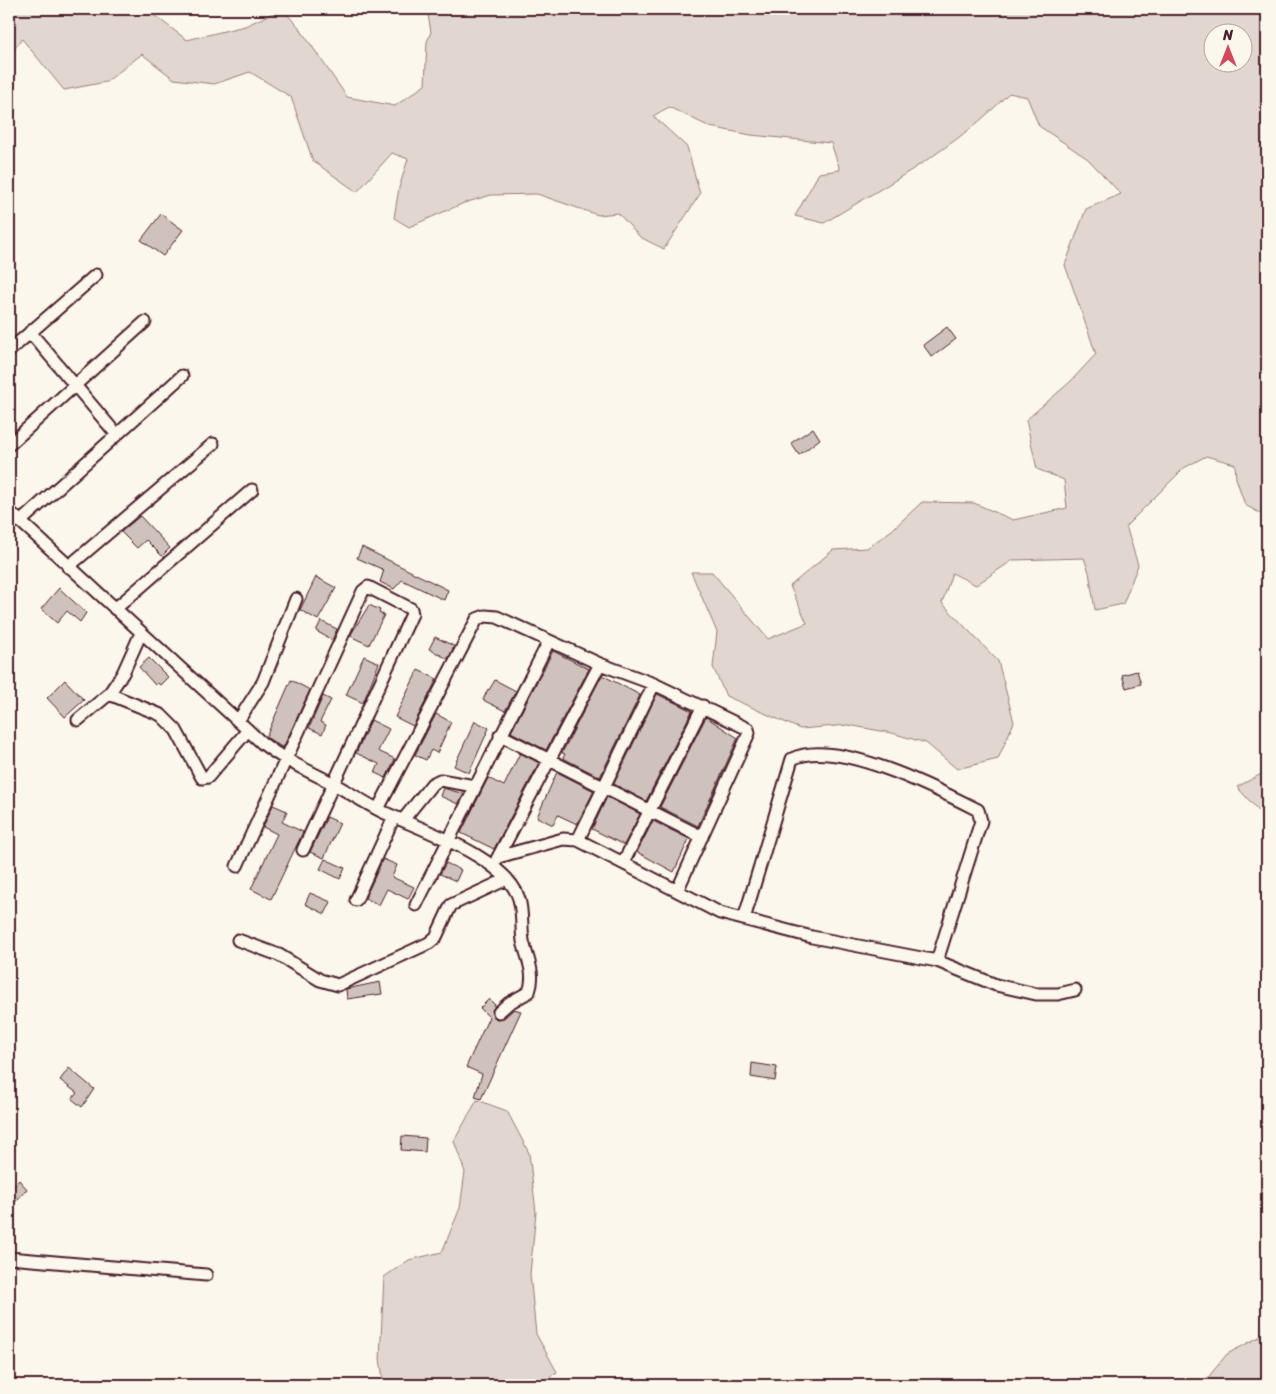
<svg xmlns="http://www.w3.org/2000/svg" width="1276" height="1394" font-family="Sriracha,sans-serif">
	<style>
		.green { fill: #e2d7d0; stroke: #967b7e; fill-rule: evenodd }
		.building { fill: #cfc2bc; stroke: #4a1f2b }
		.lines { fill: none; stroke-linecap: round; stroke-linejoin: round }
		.street-casing { stroke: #4a1f2b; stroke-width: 15 }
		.street { stroke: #fbf7ec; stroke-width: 11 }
	</style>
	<rect width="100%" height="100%" fill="#fbf7ec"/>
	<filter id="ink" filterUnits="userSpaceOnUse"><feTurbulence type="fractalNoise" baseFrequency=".02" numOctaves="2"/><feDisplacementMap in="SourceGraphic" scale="10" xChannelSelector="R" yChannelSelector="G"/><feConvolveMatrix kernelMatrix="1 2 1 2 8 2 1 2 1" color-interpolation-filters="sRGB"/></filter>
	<g filter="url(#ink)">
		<!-- green -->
		<path class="green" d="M9 9H49L72 16 75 9H146L187 40 245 26 282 9 298 26 347 97 395 106 425 85 427 42 431 32 427 9H1267V517L1245 505 1236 478 1235 464 1206 456 1184 468 1126 526 1138 565 1123 604 1095 610 1089 572 1084 558 1013 560 976 585 952 573 942 603 998 661 1014 722 998 759 957 769 926 743 892 733 848 725 800 729 726 696 713 667 717 632 691 572H712L768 639 807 623 790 586 833 550 867 548 892 530 922 502 974 503 1013 520 1067 508 1064 480 1037 469 1026 420 1070 382 1096 354 1065 265 1086 209 1121 194 1088 159 1039 126 1027 97 1009 93C958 147 888 184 824 223L795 216 819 173 840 170 831 143 751 135 710 127 669 107 653 116 687 147 700 194 664 249 640 237 618 213 598 215 537 194 491 195 464 203 409 227 394 218 399 188 408 159 392 153 357 192 313 161 291 97 250 72 214 84 174 79 142 54 106 82 64 90 22 39 9 56ZM1214 32H1244V62H1214Z
			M1267 771V820L1237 787Z
			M477 1100 507 1111 529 1153 536 1212 530 1274 536 1334 557 1372 539 1385H384L380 1359 384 1277 409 1260 442 1252 460 1208 465 1172 454 1141Z
			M1267 1333V1385H1210L1206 1380 1227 1354Z"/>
		<!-- building -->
		<path class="building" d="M161 214 183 230 163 256 141 240Z
			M947 327 956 339 932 357 923 345Z
			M813 428 820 439 799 455 791 443Z
			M140 516 170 548 162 556 146 540 137 548 121 532Z
			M362 547 448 590 444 600 402 580 394 589 380 582 384 570 357 558Z
			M316 577 336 588 318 620 300 610Z
			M59 588 86 613 80 622 67 611 57 623 41 609Z
			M369 605 380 610 379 613 384 615 369 645 350 636Z
			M321 621 337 629 332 640 316 631Z
			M435 637 454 646 448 659 429 649Z
			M553 651 589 669 546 750 511 732Z
			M364 656 379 663 363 703 346 695Z
			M149 658 168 677 160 685 158 683 155 685 139 667Z
			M418 670 437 679 413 726 395 717Z
			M1137 671 1141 684 1126 688 1122 675Z
			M602 675 640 695 600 777 563 758 565 754 562 753Z
			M65 680 84 700 65 717 47 698Z
			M291 680 310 690 283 748 266 737Z
			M495 680 516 691 505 711 483 700 488 689 489 690Z
			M657 694 692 711 646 801 614 784Z
			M323 696 331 700 320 722 326 725 322 734 309 728Z
			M436 714 451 722 437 753 431 750 426 760 415 755Z
			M706 717 738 738 698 826 660 807Z
			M371 720 389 729 378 751 395 759 386 778 375 773 379 764 356 753Z
			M475 721 489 728 469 773 454 766Z
			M520 753 539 763 494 849 461 833 488 778 504 786Z
			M557 772 594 791 577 824 558 815 553 825 537 817Z
			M443 788 464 794 458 804 440 796Z
			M607 797 640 814 624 845 592 829Z
			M273 805 287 811 282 822 303 832 271 899 251 889 277 834 263 827Z
			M327 817 340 823 324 858 310 852Z
			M653 821 689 839 674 872 637 852Z
			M325 859 345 868 340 879 320 869Z
			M383 859 397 865 392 877 414 887 408 899 387 889 379 905 365 898Z
			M446 863 461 870 456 881 440 874Z
			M310 893 331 902 325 914 305 904Z
			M380 982 382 994 347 999 346 989Z
			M489 999 495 1005 492 1013 496 1019 504 1018 514 1009 521 1011 481 1099 475 1097 482 1074 466 1067 489 1017 480 1008Z
			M752 1063 777 1067 775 1081 751 1077Z
			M69 1068 94 1089 82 1107 72 1099 77 1093 60 1080Z
			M402 1136 426 1138 425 1152 401 1150Z
			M19 1180 27 1189 9 1209V1191Z"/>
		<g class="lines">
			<!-- street casing -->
			<g class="street-casing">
				<path id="street" d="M30 332 117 435
					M9 351 96 275
					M9 445 145 322
					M9 511 262 743C285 761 309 771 334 784 350 793 365 803 381 811 417 828 507 857 519 899 523 912 521 927 523 941 527 959 536 973 529 992L509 1003 499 1012
					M20 522 182 376
					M68 567 213 444
					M115 609 252 490
					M109 694 161 715 176 730 202 778 208 777 248 730
					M78 720 109 694 123 673 141 633
					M238 721 263 682 296 599
					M500 735 702 837
					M378 809 477 619 485 616 497 617 600 664 654 684 748 729 749 733 677 891
					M403 820 432 784 440 780 475 786
					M578 840 654 684
					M498 857 563 839 578 840 720 913 812 937 937 961 996 985 1036 994H1058L1075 990
					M497 859 600 664
					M623 863 703 706
					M237 866 363 591 368 587 411 609 412 614 303 850
					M356 900 394 817
					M416 905 549 641
					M744 919 792 759C835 737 937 789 978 810L981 821 937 961
					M238 940 279 955 320 980 338 985 429 943 436 937 451 905 507 879
					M9 1258 206 1275"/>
			</g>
			<!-- street -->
			<use href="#street" class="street"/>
		</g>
	</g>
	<!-- margin -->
	<rect width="1276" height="1394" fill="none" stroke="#fbf7ec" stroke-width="30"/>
	<rect x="15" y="15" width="1246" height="1364" fill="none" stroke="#4a1f2b" stroke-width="2" filter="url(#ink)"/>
	<!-- north arrow -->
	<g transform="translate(1228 48)"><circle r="24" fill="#fbf7ec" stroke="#b4a19f"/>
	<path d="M0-4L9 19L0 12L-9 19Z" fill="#d1495b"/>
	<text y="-8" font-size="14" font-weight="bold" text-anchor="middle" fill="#4a1f2b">N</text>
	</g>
</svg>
